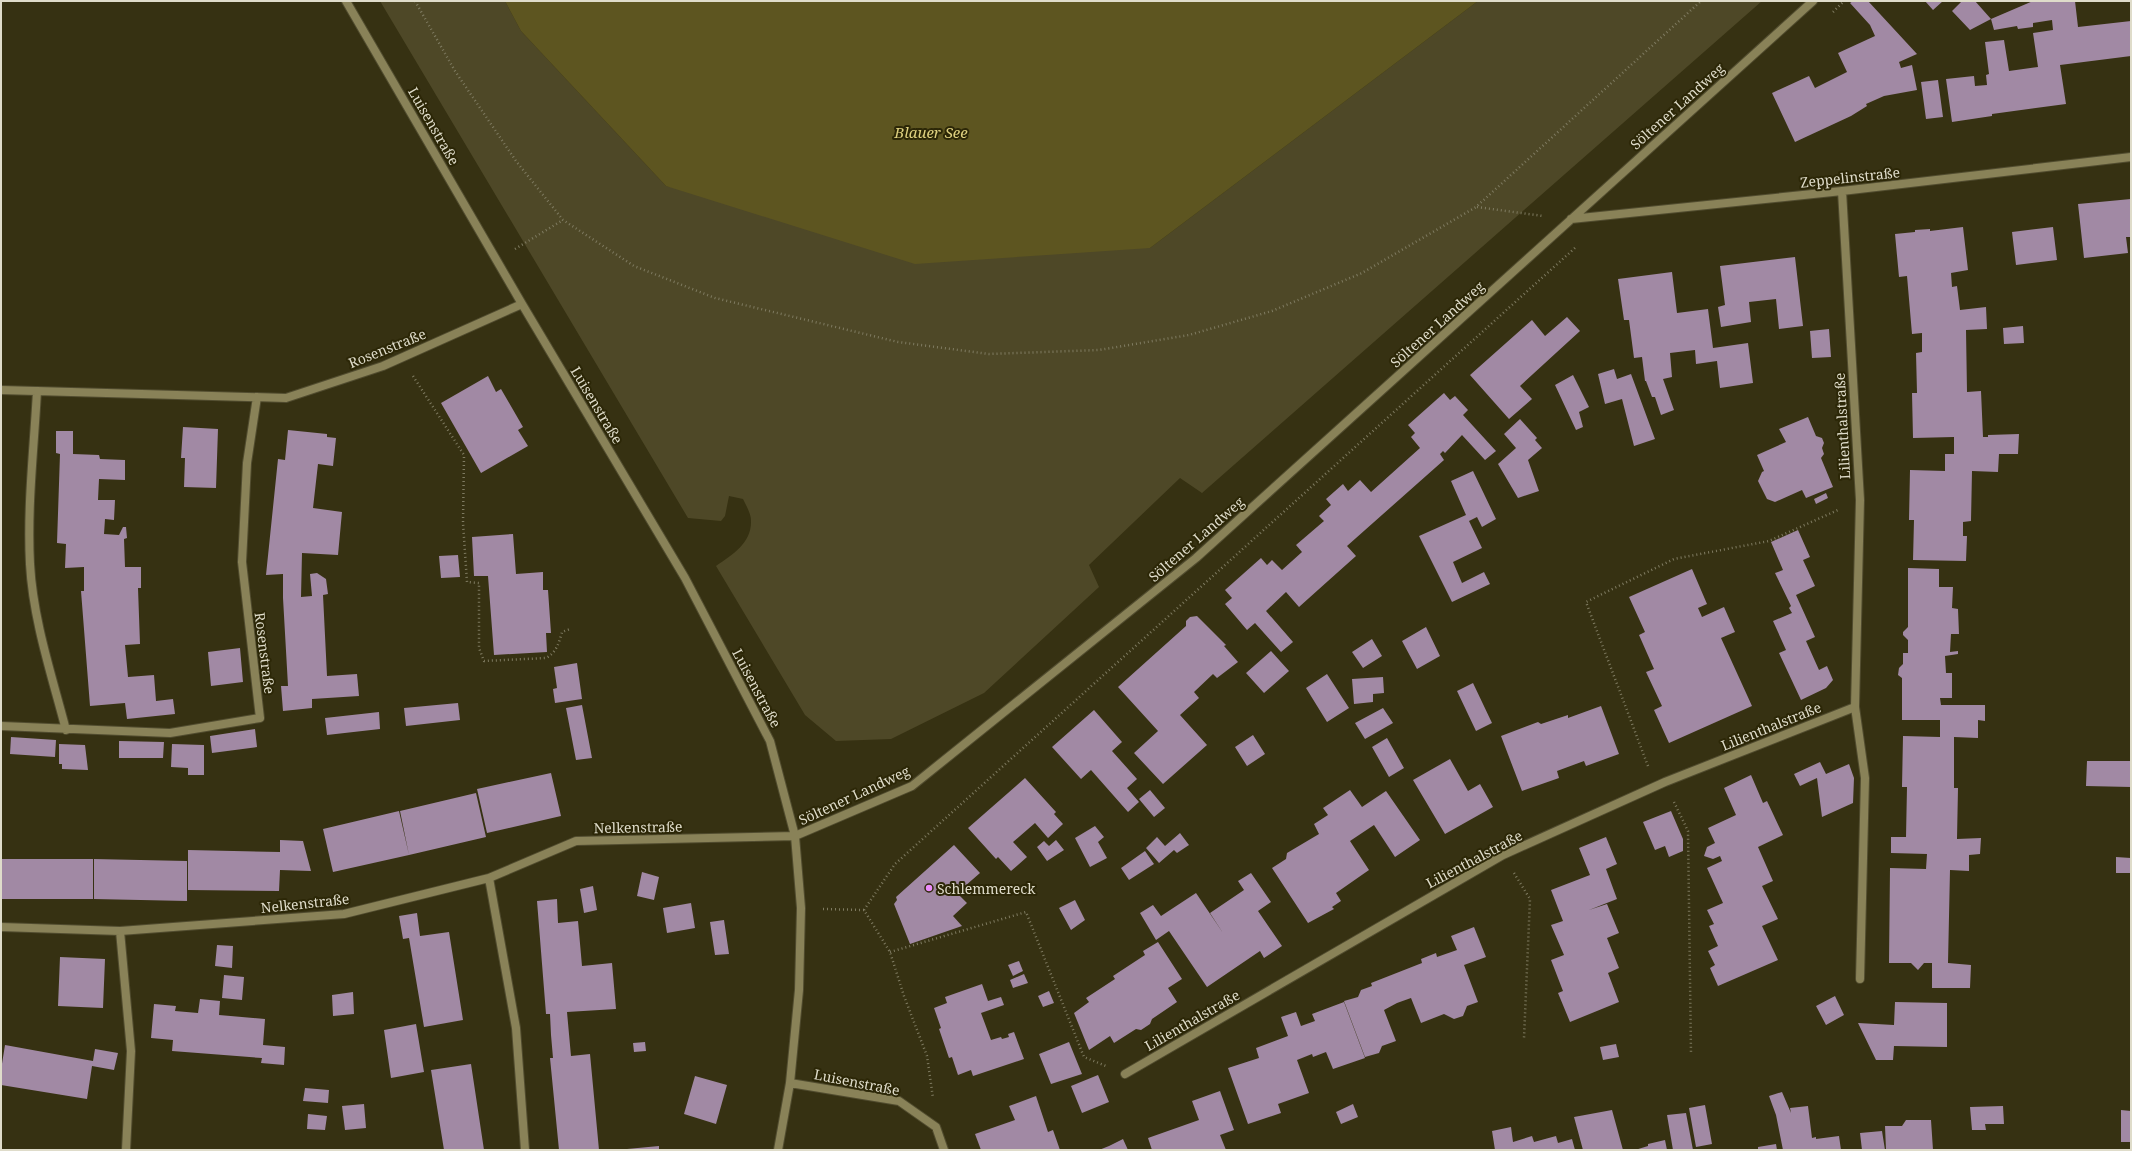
<svg xmlns="http://www.w3.org/2000/svg" width="2132" height="1151" font-family="'Noto Serif',serif">
	<style>
		.green { fill: #4e4827 }
		.water { fill: #5d5520 }
		.building { fill: #a189a4 }
		.lines { fill: none; stroke-linecap: round; stroke-linejoin: round }
		.minor-casing { stroke: #514c2f; stroke-width: 10 }
		.path { stroke: #7f7b61; stroke-width: 2.5; stroke-dasharray: 1 3; stroke-linecap: butt }
		.minor { stroke: #898258; stroke-width: 8 }
		.poi-dot { fill: #eb8dfb; stroke: #2c2707; stroke-width: 1.5 }
		.labels { text-anchor: middle; dominant-baseline: central; stroke-width: 4; stroke-linejoin: round; paint-order: stroke }
		.street-label { font-size: 14px; fill: #dfdcca; stroke: #2c2707 }
		.poi-label { font-size: 14px; fill: #dfdcca; stroke: #2c2707; text-anchor: start }
		.water-label { font-size: 15px; font-style: italic; fill: #ded07f; stroke: #2c2707 }
	</style>
	<rect width="100%" height="100%" fill="#363112"/>
	<!-- green -->
	<path class="green" d="M380 1H505L521 31 666 186 1150 248 1478 1H1762L1202 493 1180 478 1089 565 1099 587 984 693 891 739 836 741 805 715 716 566C733 554 752 543 751 520 751 514 746 505 743 499L729 496 725 516 721 521 688 518Z"/>
	<!-- water -->
	<path class="water" d="M505 1H1478L1150 248 915 264 666 186 521 31Z"/>
	<!-- building -->
	<path class="building" d="M1853 1H1868L1917 54 1899 62 1901 68 1912 65 1917 90 1884 96 1866 104 1867 106 1851 116 1795 142 1772 93 1809 76 1815 88 1847 72 1838 53 1875 36 1870 25 1850 3Z
		M1925 1H1943L1933 10Z
		M1962 1H1975L1991 19 1970 30 1952 11Z
		M2033 1H2075L2078 27 2131 21V56L2060 65 2066 104 1992 114V116L1952 122 1946 79 1974 76 1975 86 1987 85 1986 75 1989 74 1985 42 2004 40 2009 71 2038 67 2033 33 2053 30 2052 20 2033 23V27L2018 29 2017 26 1994 30 1991 19Z
		M1938 80 1943 117 1926 119 1921 82Z
		M2131 199V237H2126L2128 253 2084 258 2078 204Z
		M1963 227 1968 270 1951 273 1952 287 1957 286 1960 310 1986 307 1987 329 1966 330 1967 392 1981 391 1983 437H1988V435L2019 434 2018 454H1999L1998 472 1972 471 1971 521 1963 522V536H1967L1966 561 1913 560 1914 520H1909L1910 470 1945 471V454H1954V437L1913 438 1912 393H1917L1916 353 1922 352V333L1912 334 1907 276 1899 277 1895 234 1915 232V230L1930 229V231Z
		M2053 227 2057 260 2016 265 2012 232Z
		M1795 257 1803 326 1779 329 1776 299 1749 302 1751 322 1721 327 1718 307 1725 305 1720 266Z
		M1672 272 1677 313 1708 309 1713 348 1748 343 1753 383 1720 388 1717 361 1696 364 1695 350 1670 353 1672 377 1663 379 1674 410 1661 415 1655 397H1652L1646 381H1645L1642 357 1634 358 1629 320H1624L1618 279Z
		M1567 317 1580 331 1520 386 1532 399 1509 419 1470 375 1532 320 1545 336Z
		M2023 326 2024 343 2004 344 2003 328Z
		M1829 329 1831 357 1812 358 1810 331Z
		M1614 369 1617 379 1631 374 1655 439 1634 446 1622 399 1605 404 1598 374Z
		M1573 375 1589 407 1579 412 1583 427 1576 430 1555 385Z
		M488 376 496 392 501 389 523 427 518 430 528 446 481 473 441 403Z
		M1444 393 1450 400 1455 396 1468 410 1463 415 1496 451 1485 460 1462 435 1445 453 1443 451 1440 454 1444 460 1347 546 1356 556 1328 581 1299 607 1286 592 1266 611 1293 642 1281 652 1255 623 1247 630 1225 604 1232 598 1225 590 1261 558 1267 565 1272 560 1282 570 1302 552 1296 545 1324 521 1319 516 1331 505 1326 499 1343 484 1348 491 1360 480 1371 492 1420 448 1411 437 1415 433 1408 425Z
		M1808 417 1816 436 1822 438 1824 443 1822 448 1824 454 1821 458 1833 487 1806 498 1802 490 1775 502 1767 499 1758 481 1762 472 1764 471 1757 455 1786 442 1779 429Z
		M1520 419 1537 438 1535 440 1542 448 1528 460 1539 491 1518 498 1498 464 1516 448 1504 434Z
		M183 427 218 429 216 488 184 487 185 458H181Z
		M288 430 327 434V437L336 438 333 466 318 464 313 508 342 512 338 555 302 553 301 597 312 596 310 574 317 573 326 579 328 594 323 595 327 676 357 674 359 696 312 699V708L283 711 281 686H288L283 598V574L266 575 278 459 285 460Z
		M56 431H73V454L99 455 100 459 125 460V480L99 479 98 500H115L114 520 105 519 104 534 119 535 123 527H126L127 538 124 539 125 567H141V588H138L140 644 125 645 128 677 154 675 156 701 173 699 175 714 127 719 125 703 90 706 81 591H84V567L65 568 66 544 57 543 60 454 56 453Z
		M1473 471 1496 519 1482 527 1477 517 1469 521 1482 548 1453 562 1462 583 1484 572 1490 584 1452 602 1419 536 1466 515 1451 481Z
		M1826 493 1828 498 1816 504 1814 499Z
		M1798 530 1810 557 1803 560 1815 586 1796 595 1815 637 1806 641 1819 670 1827 666 1833 680 1826 688 1801 700 1779 653 1786 650 1773 621 1792 613 1789 608 1791 606 1775 573 1783 570 1771 542Z
		M513 534 516 574 543 572V590H548L551 633H546L547 652 494 655 488 576H474L472 537Z
		M458 555 460 577 441 578 439 556Z
		M1908 568 1939 569V587H1953L1952 608 1958 609 1959 634H1951L1950 652 1958 651V654L1945 656 1946 673H1952V698H1940L1941 705H1985V721L1978 720V738L1954 737V788H1958L1957 839 1981 838 1980 854 1969 855V871L1950 870 1948 963 1971 965 1970 988H1932V963H1924L1918 970 1911 963H1889L1890 868 1926 869 1927 854 1891 853V837H1906L1907 787H1902L1903 736 1940 737V720H1902V678L1898 675 1899 668 1903 664V653H1908V640L1903 635V632L1908 627Z
		M1692 569 1707 604 1698 608 1702 617 1724 607 1735 632 1721 638 1752 706 1669 743 1654 710 1662 706 1646 672 1654 669 1639 635 1645 632 1629 597Z
		M1197 616 1226 645 1224 646 1238 662 1217 678 1213 674 1194 692 1199 698 1180 715 1207 745 1163 784 1134 753 1158 731 1118 687 1186 626V621L1190 617Z
		M1426 627 1440 656 1417 669 1402 641Z
		M1372 639 1382 656 1363 668 1352 652Z
		M240 648 243 682 211 686 208 652Z
		M1271 651 1289 671 1264 693 1246 673Z
		M577 663 582 699 555 703 553 689 557 688 554 667Z
		M1327 674 1349 708 1327 722 1306 688Z
		M1383 677 1384 693 1373 694V702L1354 704 1352 679Z
		M1473 683 1492 723 1476 731 1457 691Z
		M458 703 460 720 406 726 404 708Z
		M582 705 592 758 576 760 566 708Z
		M1601 706 1619 754 1586 766 1584 761 1557 771 1559 778 1522 791 1501 736 1538 722 1541 724 1568 715V718Z
		M1383 708 1393 723 1365 739 1355 723Z
		M1094 710 1122 742 1112 751 1137 779 1127 788 1139 802 1128 812 1091 770 1081 779 1052 747Z
		M379 712 380 729 327 735 325 718Z
		M255 729 257 747 212 753 210 736Z
		M1253 735 1265 754 1247 766 1235 747Z
		M11 737 56 740 55 757 10 754Z
		M1387 738 1404 768 1389 777 1372 747Z
		M119 741 164 742 163 758H119Z
		M59 744 85 745 88 770 62 769V764H59Z
		M172 744 204 745V775H188V768L171 767Z
		M1450 759 1468 791 1480 784 1493 807 1445 834 1413 780Z
		M2087 761H2131V787L2086 786Z
		M1820 762 1826 774 1849 764 1854 778 1853 803 1822 817 1817 778 1800 786 1794 774Z
		M551 773 561 816 487 833 477 789Z
		M1751 775 1763 803 1767 801 1783 835 1758 847 1773 881 1762 886 1778 919 1762 926 1778 960 1718 986 1710 968 1715 965 1708 951 1718 946 1709 926 1714 924 1707 910 1723 903 1707 868 1722 861 1720 856 1713 859 1704 856 1707 847 1715 843 1708 828 1736 815 1724 788Z
		M1025 778 1056 812 1054 814 1063 824 1048 838 1035 823 1013 842 1027 857 1011 871 998 857 996 859 968 828Z
		M1150 790 1165 808 1154 817 1139 799Z
		M1350 790 1362 807 1386 791 1420 840 1395 857 1374 825 1350 841 1369 870 1336 893 1341 901 1332 907 1334 909 1308 923 1272 868 1286 859 1287 853 1319 834 1314 824 1328 815 1323 808Z
		M476 793 486 837 409 855 400 811Z
		M399 811 409 855 333 872 323 829Z
		M1671 811 1683 839V851L1669 857 1665 846 1655 850 1643 822Z
		M1095 826 1104 837 1098 842 1107 858 1090 867 1075 838Z
		M1180 833 1189 845 1177 853 1174 850 1159 863 1146 848 1157 837 1165 846Z
		M1606 837 1617 864 1606 869 1617 899 1589 910 1607 904 1619 933 1607 938 1619 968 1608 973 1619 1002 1570 1022 1558 993 1563 991 1551 960 1564 955 1551 925 1563 921 1551 890 1590 875 1579 848Z
		M280 840 303 841 311 871 280 870 279 891 188 890V850L280 852Z
		M1056 840 1064 850 1047 861 1037 847 1044 841 1049 846Z
		M954 845 980 873 957 893 967 903 953 916 962 926 910 944 894 904 897 900 896 897Z
		M1145 851 1154 864 1129 880 1121 868Z
		M2116 857 2131 858V873H2116Z
		M1 859H93V899H1Z
		M94 859 187 861V901L94 899Z
		M642 872 659 877 654 900 637 896Z
		M1251 873 1271 902 1258 911 1282 946 1264 958 1260 951 1207 987 1169 931 1156 940 1140 913 1153 905 1161 916 1196 893 1223 933 1210 913 1244 890 1238 881Z
		M593 886 597 910 584 913 580 889Z
		M557 899 558 923 578 921 582 966 612 963 616 1009 567 1012 571 1056 590 1054 599 1150H559L550 1058H553L551 1035 550 1014H546L537 901Z
		M1075 900 1085 920 1071 930 1059 908Z
		M691 903 695 928 667 933 663 908Z
		M417 913 420 936 449 932 463 1020 424 1027 409 938 403 939 399 916Z
		M724 920 729 954 715 955 710 922Z
		M1474 927 1486 957 1464 965 1478 1002 1467 1006 1463 1016 1454 1019 1444 1014 1421 1023 1411 998 1397 1003 1384 1010 1396 1041 1382 1046 1379 1053 1365 1057 1344 1001 1358 997 1361 990 1372 986 1371 983 1422 963 1421 959 1436 953 1437 957 1457 950 1451 936Z
		M1158 942 1182 979 1168 988 1177 1002 1152 1019 1150 1024 1141 1030 1136 1029 1114 1043 1110 1036 1089 1050 1074 1013 1089 1002 1086 998 1115 979 1113 976 1145 955 1143 951Z
		M217 945 233 946 232 968 215 966Z
		M60 957 105 959 103 1008 58 1006Z
		M1019 961 1023 971 1013 976 1008 965Z
		M1024 974 1028 983 1013 988 1010 980Z
		M224 975 244 977 242 1000 222 998Z
		M982 984 988 1001 1001 997 1004 1005 981 1013 991 1040 1001 1037 1002 1039 1009 1037 1008 1034 1014 1032 1024 1059 973 1076 971 1070 958 1075 952 1057 949 1058 939 1029 941 1028 934 1008 947 1003 945 997Z
		M1049 991 1054 1003 1043 1007 1038 996Z
		M353 992 354 1014 333 1016 332 995Z
		M1835 996 1844 1015 1826 1025 1816 1006Z
		M200 999 220 1001 219 1015 265 1019 263 1045 285 1047 284 1065 261 1063 262 1058 172 1051 173 1040 151 1038 154 1004 176 1006 175 1011 198 1013Z
		M1344 1002 1365 1058 1333 1069 1326 1052 1313 1057 1312 1054 1297 1060 1309 1093 1278 1104 1281 1113 1248 1124 1228 1068 1259 1058 1256 1048 1288 1036 1281 1017 1296 1012 1301 1026 1315 1021 1312 1014Z
		M1895 1002 1947 1003V1047L1894 1046 1893 1060H1876L1858 1023 1894 1025Z
		M416 1024 424 1072 391 1078 384 1030Z
		M645 1042 646 1051 634 1052 633 1043Z
		M1069 1042 1082 1074 1051 1084 1039 1054Z
		M1616 1044 1619 1057 1603 1060 1600 1047Z
		M5 1045 93 1061 95 1049 118 1053 114 1070 92 1066 87 1099 1 1085V1070Z
		M471 1064 484 1150H444L431 1070Z
		M1098 1075 1109 1102 1082 1113 1071 1086Z
		M695 1076 727 1085 716 1124 684 1114Z
		M305 1088 329 1090 328 1103 303 1101Z
		M1220 1091 1234 1130 1220 1135 1226 1150H1152L1148 1138 1199 1120 1192 1101Z
		M1782 1092 1791 1113 1790 1108 1808 1106 1812 1138 1816 1137V1139L1839 1136 1841 1150H1783L1776 1115 1769 1096Z
		M1036 1096 1048 1132 1053 1130 1060 1150H981L975 1134 1015 1120 1009 1106Z
		M364 1104 366 1128 345 1130 342 1106Z
		M1353 1104 1358 1117 1341 1124 1336 1112Z
		M1705 1105 1712 1144 1696 1147 1689 1108Z
		M2003 1106 2004 1124H1985L1986 1130H1972L1970 1107Z
		M1612 1110 1623 1150H1583L1574 1117Z
		M2121 1110 2131 1111V1142H2121Z
		M1686 1113 1693 1150H1673L1667 1115Z
		M308 1114 327 1116 325 1130 307 1129Z
		M1906 1120H1931L1933 1150H1886L1885 1126H1902Z
		M1511 1127 1513 1142 1532 1136 1534 1142 1556 1136 1558 1143 1572 1139 1575 1150H1495L1492 1131Z
		M1882 1131 1885 1150H1862L1860 1133Z
		M1123 1139 1128 1150H1099L1109 1146Z
		M1665 1140 1667 1150H1635L1648 1146V1144Z
		M1776 1144 1777 1150H1758V1147Z
		M659 1146V1150H627V1149Z"/>
	<g class="lines">
		<!-- minor casing -->
		<g class="minor-casing">
			<path id="minor" d="M346 1 522 304 685 578 770 741 795 836 801 908 799 990 790 1083 778 1150
				M1571 219 1842 191 2131 157
				M1 390 286 398 383 366 522 304
				M37 391C34 448 27 506 30 564 33 620 52 676 66 730
				M1855 707 1865 778 1860 979
				M1 726 170 733 260 718 242 562 247 463 257 397
				M489 878 516 1028 525 1150
				M1 927 120 931 344 914 489 878 576 841 795 836 912 786 1196 558 1813 1
				M120 931 131 1051 126 1150
				M1125 1074 1503 855 1665 782 1855 707 1860 500 1842 191
				M790 1083 899 1101 936 1127 944 1150"/>
		</g>
		<!-- path -->
		<path class="path" d="M415 1 455 71 516 161 563 220 634 266 715 298 898 342 989 354 1099 350 1189 335 1272 311 1362 273 1476 207 1701 1
			M1833 12 1844 1
			M1477 207 1543 216
			M515 249 563 220
			M413 376 464 455 463 523 467 582 479 583V648L484 661 546 658C556 653 559 643 562 632L570 629
			M1648 766 1586 602 1674 559 1769 541 1838 510
			M1674 802 1688 831 1691 1054
			M1514 873 1530 899 1524 1038
			M823 909 864 910 890 952 904 996 927 1056 933 1098
			M864 910 895 864 1576 247
			M890 952 1026 912 1084 1057 1106 1066"/>
		<!-- minor -->
		<use href="#minor" class="minor"/>
	</g>
	<!-- markers -->
	<circle class="poi-dot" cx="929" cy="888" r="4"/>
	<g class="labels">
		<!-- street labels -->
		<g class="street-label">
			<text transform="translate(1677 106) rotate(-42)">Söltener Landweg</text>
			<text transform="translate(434 126) rotate(60)">Luisenstraße</text>
			<text transform="translate(1850 177) rotate(-6)">Zeppelinstraße</text>
			<text transform="translate(1437 324) rotate(-42)">Söltener Landweg</text>
			<text transform="translate(387 348) rotate(-22)">Rosenstraße</text>
			<text transform="translate(597 405) rotate(59)">Luisenstraße</text>
			<text transform="translate(1842 426) rotate(-93)">Lilienthalstraße</text>
			<text transform="translate(1196 539) rotate(-41)">Söltener Landweg</text>
			<text transform="translate(265 653) rotate(83)">Rosenstraße</text>
			<text transform="translate(757 688) rotate(62)">Luisenstraße</text>
			<text transform="translate(1771 726) rotate(-22)">Lilienthalstraße</text>
			<text transform="translate(854 795) rotate(-25)">Söltener Landweg</text>
			<text transform="translate(638 827) rotate(-1)">Nelkenstraße</text>
			<text transform="translate(1474 859) rotate(-28)">Lilienthalstraße</text>
			<text transform="translate(305 903) rotate(-6)">Nelkenstraße</text>
			<text transform="translate(1192 1020) rotate(-30)">Lilienthalstraße</text>
			<text transform="translate(857 1082) rotate(11)">Luisenstraße</text>
		</g>
		<!-- poi labels -->
		<g class="poi-label">
			<text x="937" y="888">Schlemmereck</text>
		</g>
		<!-- water labels -->
		<g class="water-label">
			<text x="931" y="132">Blauer See</text>
		</g>
	</g>
	<!-- border -->
	<rect width="2132" height="1151" fill="none" stroke="#dfdcca" stroke-width="4"/>
</svg>
